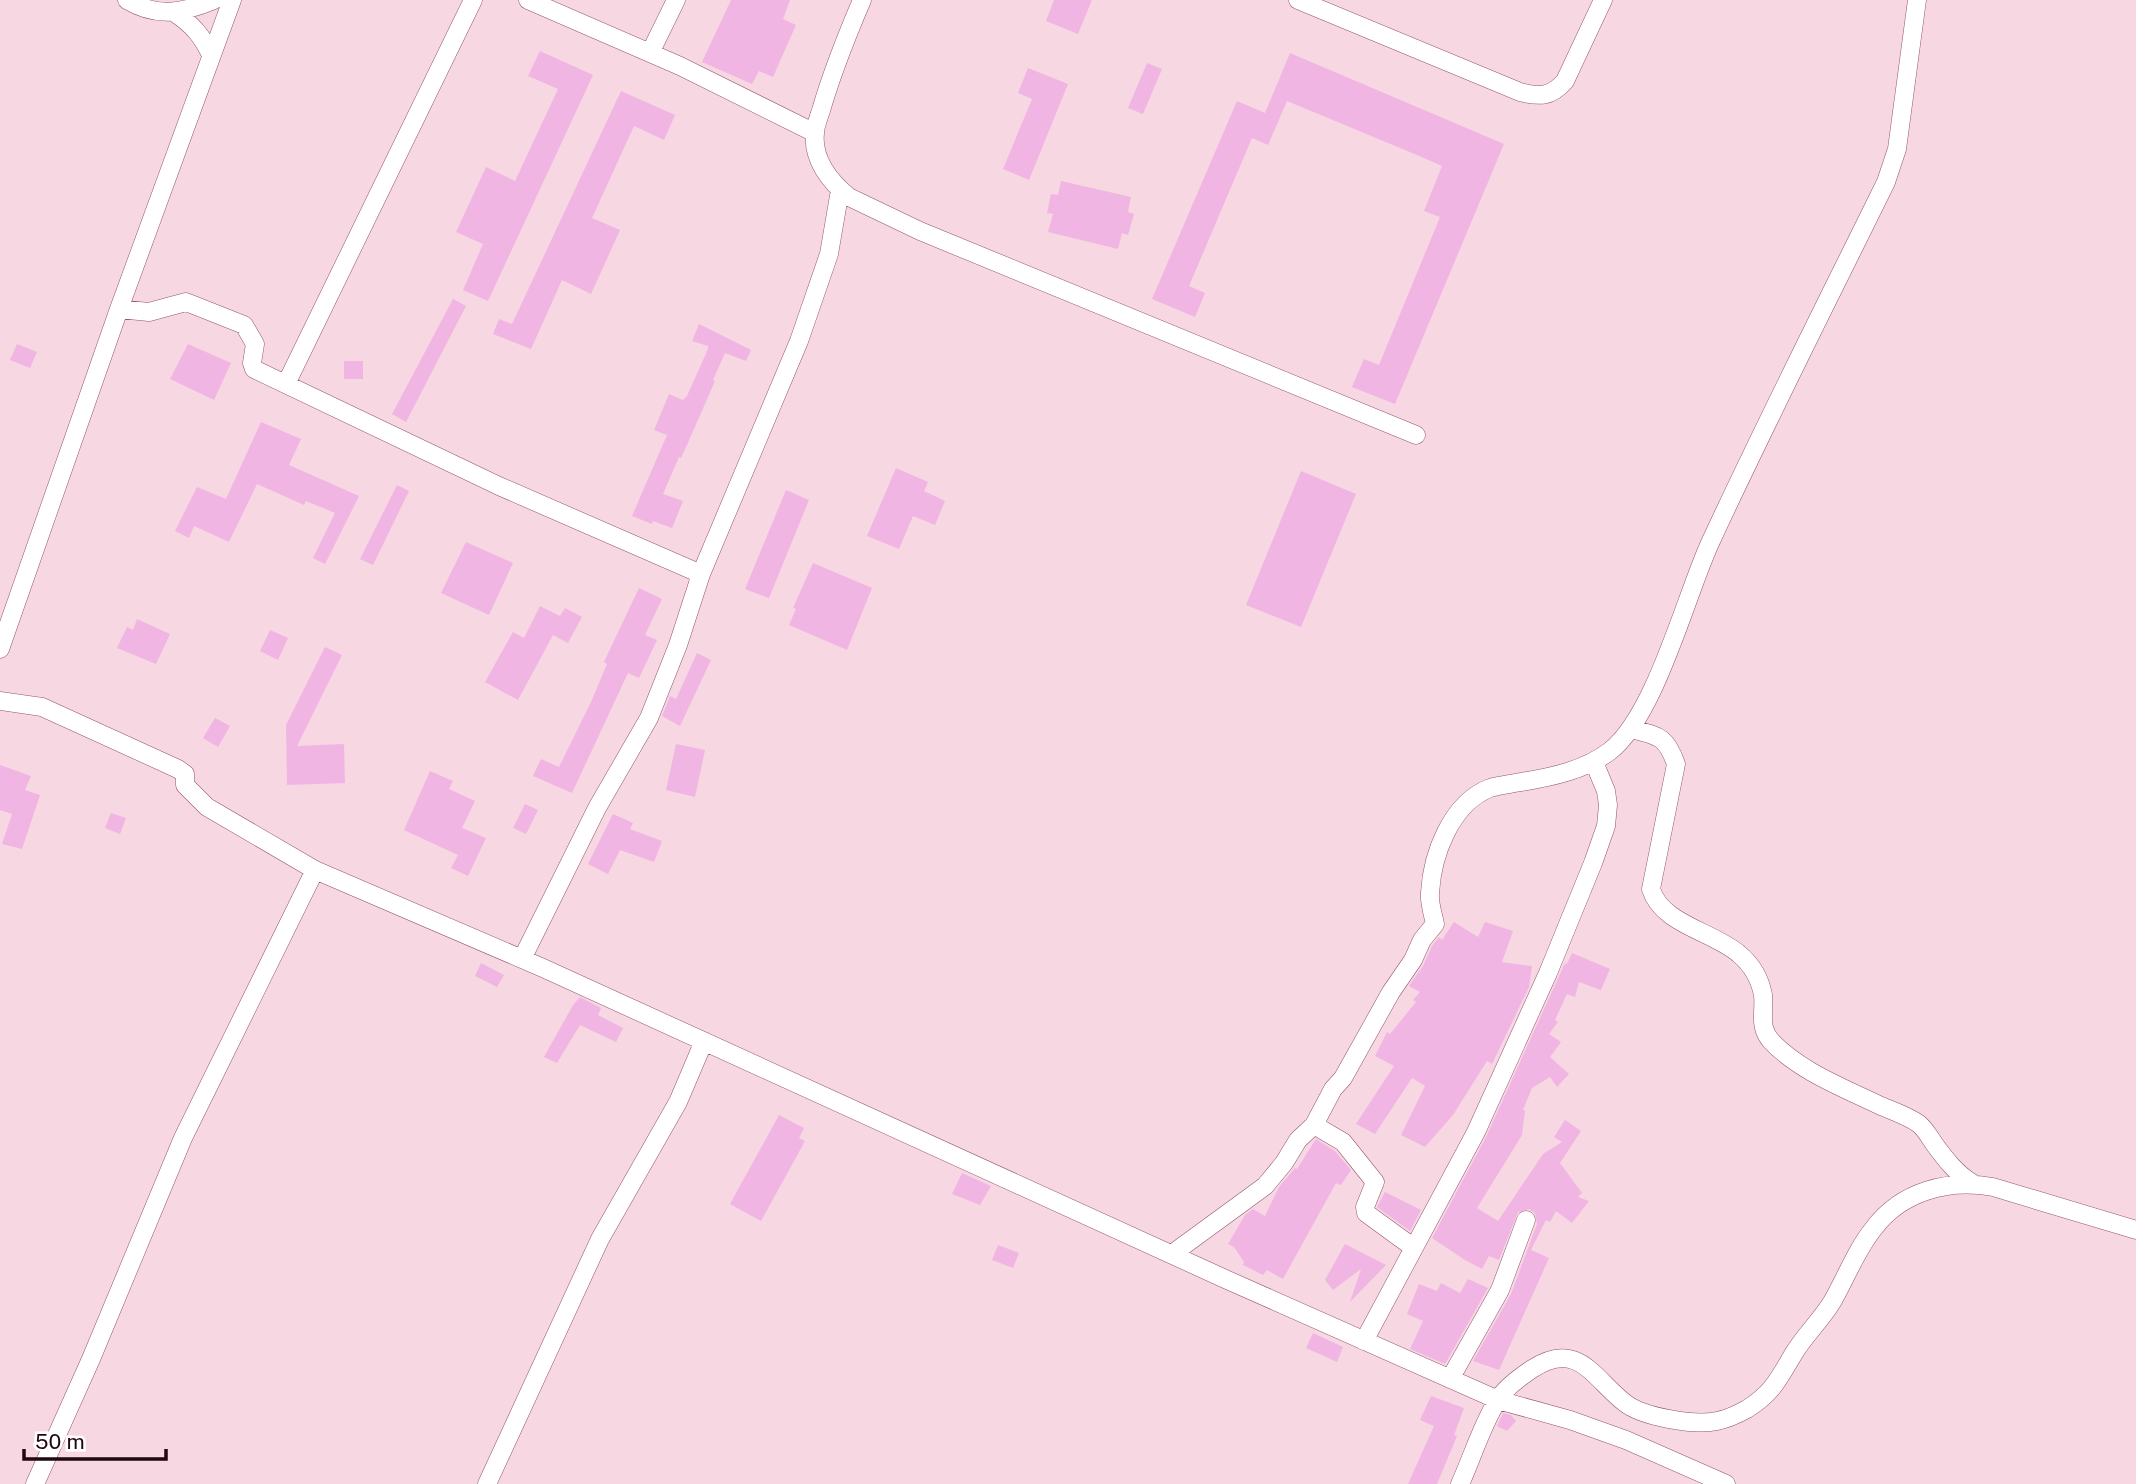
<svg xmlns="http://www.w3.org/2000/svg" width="2136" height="1484" font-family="'Public Sans',sans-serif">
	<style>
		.building { fill: #f1b5e4 }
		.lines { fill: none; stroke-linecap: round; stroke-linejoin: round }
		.street-casing { stroke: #95546f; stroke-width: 19 }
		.street { stroke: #fff; stroke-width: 18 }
	</style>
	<rect width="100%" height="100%" fill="#f6d7e2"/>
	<!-- building -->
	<path class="building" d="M731 0H790L783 19 796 25 773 77 759 71 752 84 702 62Z
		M1054 0H1092L1078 34 1046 21Z
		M540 51 593 75 488 301 463 290 483 244 456 232 486 167 515 181 558 89 528 76Z
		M1290 53 1504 144 1395 404 1352 387 1364 359 1379 365 1440 217 1424 211 1442 166 1417 155 1287 101 1268 145 1252 138 1189 286 1205 293 1195 317 1152 299 1237 101 1265 113Z
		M1147 63 1162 69 1143 114 1128 108Z
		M1028 68 1068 84 1029 180 1003 169 1032 99 1018 93Z
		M621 91 675 115 664 140 634 126 592 218 620 230 591 294 562 280 531 349 493 334 499 319 512 324Z
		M1061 181 1131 197 1128 212 1134 214 1128 235 1122 233 1118 249 1048 232 1053 214 1047 213 1051 194 1058 195Z
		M453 299 466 306 406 422 392 414Z
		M699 324 751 350 746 361 725 353 713 380 715 381 687 445 681 458 679 457 663 494 683 501 672 528 653 521 652 524 632 516 667 435 654 430 669 394 683 400 687 396 708 349V346L692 341Z
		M17 344 37 352 30 368 10 360Z
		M188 344 231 363 214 400 170 379Z
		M344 361H363V379H344Z
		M261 422 301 439 289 465 359 496 325 564 313 558 335 513 306 501 304 505 257 484 229 542 194 526 189 538 175 531 197 487 226 499Z
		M896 468 928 482 924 491 945 501 935 525 913 516 899 549 867 536Z
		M1301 471 1356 494 1301 627 1246 605Z
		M397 485 409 491 373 565 360 559Z
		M786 490 809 500 769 598 745 589Z
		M466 542 513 563 489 615 441 593Z
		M813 563 872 588 847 650 789 625 796 609 793 608Z
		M639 588 662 599 645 635 657 640 639 678 628 673 572 793 533 776 541 759 559 767 591 702 607 664 604 662Z
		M540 606 560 616 565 608 582 617 568 643 553 635 518 700 485 682 513 632 524 638Z
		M137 619 170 634 156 664 117 648 127 627 133 630Z
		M270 630 288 638 278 660 260 651Z
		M325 647 342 655 297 746 344 744 345 783 287 785 286 725Z
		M697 653 711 660 680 726 662 716 670 696 676 699Z
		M215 718 230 726 218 747 203 738Z
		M676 744 705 750 695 797 666 790Z
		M0 765 31 776 25 790 40 795 22 849 2 844 12 814 0 810Z
		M430 771 453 781 449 789 475 801 462 828 486 838 468 876 451 868 458 855 404 830Z
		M525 804 538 810 526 834 513 828Z
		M111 813 126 818 120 834 105 828Z
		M613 814 633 823 630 829 662 841 654 862 620 850 608 874 588 864Z
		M1454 922 1478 937 1485 922 1513 931 1502 962 1532 966 1529 987 1492 1064 1487 1061 1453 1115 1425 1147 1401 1135 1425 1086 1412 1078 1375 1134 1356 1124 1394 1066 1375 1056 1387 1032 1390 1034 1416 1002 1413 1000 1420 992 1409 986 1423 966 1432 946 1439 937 1442 940Z
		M1572 953 1610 969 1601 990 1579 982 1575 997 1567 994 1555 1020 1558 1022 1549 1034 1561 1042 1550 1057 1569 1074 1557 1087 1550 1077 1532 1088 1523 1110 1525 1111 1522 1135 1477 1208 1498 1221 1543 1154 1562 1142 1554 1137 1565 1120 1581 1131 1560 1163 1582 1193 1578 1197 1589 1201 1572 1223 1556 1211 1550 1222 1546 1220 1531 1250 1549 1258 1499 1370 1473 1361 1511 1294 1537 1224 1535 1213 1529 1209 1518 1212 1499 1260 1489 1256 1482 1269 1465 1260 1432 1238 1486 1137 1565 963 1567 964Z
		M481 963 504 975 497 987 475 976Z
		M580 997 601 1008 598 1015 623 1028 616 1042 580 1025 557 1063 544 1057 573 1005Z
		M779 1115 804 1128 799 1138 805 1141 761 1221 730 1204Z
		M1316 1139 1335 1151 1351 1170 1341 1185 1336 1183 1283 1279 1267 1270 1263 1275 1243 1265 1244 1262 1234 1247 1228 1244 1245 1215 1253 1209 1265 1216 1279 1187 1295 1168 1297 1169Z
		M962 1173 991 1186 980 1205 952 1194Z
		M1385 1192 1421 1210 1410 1231 1377 1207Z
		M1345 1244 1386 1265 1350 1302 1361 1269 1333 1290 1325 1280Z
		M998 1245 1019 1253 1013 1268 992 1260Z
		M1468 1279 1488 1288 1445 1364 1410 1349 1423 1321 1407 1314 1419 1284 1437 1291 1441 1283 1460 1293Z
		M1313 1333 1343 1347 1337 1362 1306 1348Z
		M1431 1396 1464 1408 1454 1435 1457 1436 1437 1484H1408L1434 1426 1420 1420Z
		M1503 1413 1511 1415 1516 1421 1507 1431 1497 1426Z"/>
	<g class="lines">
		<!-- street casing -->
		<g class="street-casing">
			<path id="street" d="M127 0C157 18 183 13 214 0
				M528 0 680 66 815 133
				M862 0C847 35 833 70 822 107 820 115 815 125 815 133 812 159 830 182 849 197L920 231 1416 435
				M1298 0 1520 92C1540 97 1551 97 1565 81L1603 0
				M175 13C193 25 202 36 211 55
				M650 53 676 0
				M119 309 149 312 186 302 244 325 255 344 252 363 254 369 499 486 701 574
				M286 384 473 0
				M0 649 119 309 232 0
				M0 701 42 707 178 769 185 774V785L207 807 315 870 543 968 1223 1278 1498 1400 1570 1420 1626 1440 1726 1484
				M1631 729C1659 736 1666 736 1676 764L1651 889C1661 924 1714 932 1739 954 1751 964 1760 979 1763 995 1765 1012 1758 1026 1771 1041 1799 1071 1844 1088 1881 1106 1893 1111 1908 1116 1919 1124 1926 1130 1930 1138 1935 1145 1946 1160 1957 1174 1972 1183
				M522 959 597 808 649 718 678 645 701 574 799 341 829 254 840 190
				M1314 1125 1343 1142 1375 1182 1365 1207 1366 1213 1414 1248
				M1172 1254 1265 1186 1284 1163 1298 1140 1314 1125 1333 1089 1343 1078 1391 992 1413 960 1422 940 1435 924C1433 914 1429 903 1430 893 1432 855 1451 803 1490 788 1500 785 1511 784 1521 782 1552 777 1585 770 1610 751 1655 716 1685 598 1710 543 1766 422 1827 302 1886 182L1897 149 1917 0
				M1364 1341 1476 1132 1548 973 1593 863 1606 826 1608 805 1606 791 1594 762
				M1450 1379 1500 1290 1526 1220
				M35 1484 91 1359 183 1138 315 870
				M487 1484 600 1239 678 1102 704 1041
				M1460 1484C1472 1458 1482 1425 1497 1401 1504 1389 1520 1377 1532 1369 1578 1339 1593 1378 1625 1403 1643 1417 1695 1426 1717 1421 1727 1419 1738 1414 1747 1409 1773 1393 1779 1378 1794 1353 1805 1335 1821 1320 1832 1302 1846 1278 1856 1250 1874 1228 1902 1191 1948 1179 1993 1187L2136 1230"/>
		</g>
		<!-- street -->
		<use href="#street" class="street"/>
	</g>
	<!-- scale -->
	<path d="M24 1449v10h142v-10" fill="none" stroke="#200712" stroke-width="3.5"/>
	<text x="35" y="1449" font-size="21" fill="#200712" stroke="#ffffff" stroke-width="5" paint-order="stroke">50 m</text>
</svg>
